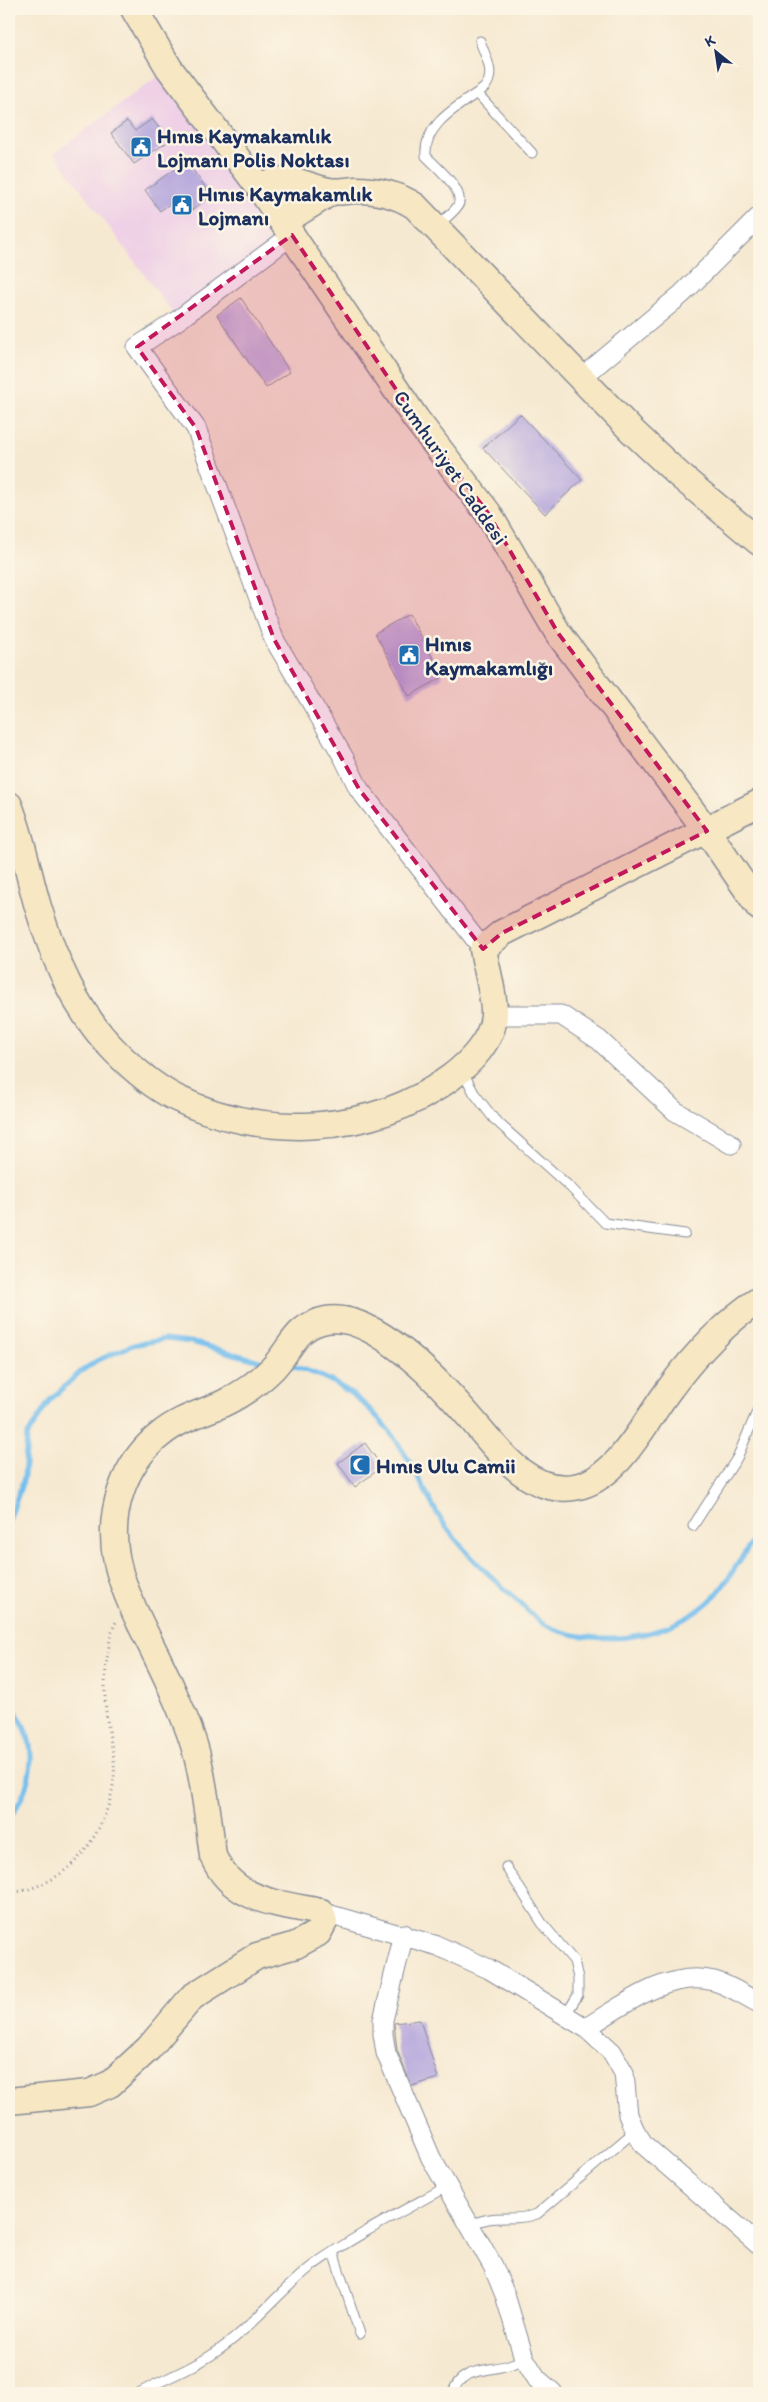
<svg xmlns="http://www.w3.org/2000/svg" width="768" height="2402" font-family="Itim,sans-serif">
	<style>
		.built { fill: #efd0e6 }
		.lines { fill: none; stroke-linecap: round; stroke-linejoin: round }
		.stream { stroke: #76bfee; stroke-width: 5 }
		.building { fill: #b5a7dd }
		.lane-casing { stroke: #888c98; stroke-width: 11 }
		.street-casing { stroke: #888c98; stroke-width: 21 }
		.secondary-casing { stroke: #888c98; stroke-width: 29 }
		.path { stroke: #888c98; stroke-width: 3; stroke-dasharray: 1 4; stroke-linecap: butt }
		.lane { stroke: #fff; stroke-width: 9 }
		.street { stroke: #fff; stroke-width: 19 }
		.secondary { stroke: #f7e8c3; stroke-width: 26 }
		.marked { fill: #c2185b; fill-opacity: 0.2; stroke: #c2185b; stroke-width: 4; stroke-dasharray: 10 6; stroke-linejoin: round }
		.labels { text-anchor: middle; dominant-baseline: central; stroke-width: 5; stroke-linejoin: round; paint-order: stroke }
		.poi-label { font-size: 21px; font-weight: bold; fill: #1b2f5e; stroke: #fcf5e5; text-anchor: start }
		.street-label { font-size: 21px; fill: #1b2f5e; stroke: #fcf5e5 }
	</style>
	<rect width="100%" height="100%" fill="#fcf5e5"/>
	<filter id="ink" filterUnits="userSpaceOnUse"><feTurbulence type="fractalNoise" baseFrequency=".02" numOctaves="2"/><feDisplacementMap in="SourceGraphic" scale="10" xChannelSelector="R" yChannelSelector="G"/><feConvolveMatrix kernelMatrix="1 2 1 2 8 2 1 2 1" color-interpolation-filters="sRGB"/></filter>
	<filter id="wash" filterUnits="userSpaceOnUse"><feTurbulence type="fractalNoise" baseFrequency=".0096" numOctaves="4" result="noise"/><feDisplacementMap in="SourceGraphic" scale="20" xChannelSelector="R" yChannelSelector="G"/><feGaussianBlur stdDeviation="1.12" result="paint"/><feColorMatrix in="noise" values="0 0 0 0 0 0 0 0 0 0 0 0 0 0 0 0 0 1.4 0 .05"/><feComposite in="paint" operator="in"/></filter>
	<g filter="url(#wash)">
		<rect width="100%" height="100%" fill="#f6e9d1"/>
		<!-- built -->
		<path class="built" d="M169 68 292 235 178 320 54 153Z"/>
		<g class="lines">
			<!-- stream -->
			<path class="stream" d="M285 1365C342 1376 381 1412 409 1461 420 1479 428 1499 440 1518 460 1549 489 1575 517 1600 525 1608 533 1617 542 1623 561 1635 590 1638 612 1638 649 1638 696 1620 720 1590 734 1571 746 1550 759 1530
				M9 1521 24 1478 27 1436 50 1400 80 1372 96 1361 133 1345 165 1339 191 1342 267 1363
				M9 1700C15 1711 22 1720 26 1731 38 1762 27 1794 9 1819"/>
		</g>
		<g id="blocks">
			<!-- building -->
			<path class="building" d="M152 119 169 141 134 164 111 133 127 121 135 131Z
				M186 161 212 196 186 214 175 200 160 211 145 190Z
				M241 298 290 372 266 388 217 315Z
				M520 414 582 480 545 514 483 448Z
				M409 614 443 677 409 696 375 633Z
				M365 1443 382 1467 355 1487 338 1463Z
				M420 2020 438 2078 412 2086 397 2050 394 2023Z"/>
		</g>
	</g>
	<g filter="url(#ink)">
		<use href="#blocks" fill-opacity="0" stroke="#888c98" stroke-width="1"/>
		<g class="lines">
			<!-- lane casing -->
			<g class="lane-casing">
				<path id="lane" d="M477 93 532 153
					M437 226C443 220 452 214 457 207 468 192 435 166 426 156 423 123 461 105 484 88 497 74 485 56 480 41
					M463 1072 474 1093 494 1119 571 1188 605 1223 685 1234
					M693 1526 737 1458 759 1407
					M506 1867 542 1923 574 1961 578 1978V1995L565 2016
					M470 2226C492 2212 514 2223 537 2214L635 2131
					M333 2252 360 2334
					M139 2393C163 2379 190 2370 213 2354 250 2330 277 2293 312 2266 354 2236 401 2212 446 2187
					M453 2393C461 2362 500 2375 524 2358"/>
			</g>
			<!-- street casing -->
			<g class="street-casing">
				<path id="street" d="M292 235 178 320 137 347 196 428 274 639 344 758 359 789 483 949
					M581 378 682 294 759 217
					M494 1015H561L599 1040 675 1111 731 1144
					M321 1912 438 1946 489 1969 586 2028 612 2052 624 2073 628 2115 635 2131 644 2145 759 2245
					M404 1934 383 2020V2034L386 2053 431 2158 493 2266 505 2295 524 2358 537 2379 553 2393
					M586 2028C622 2006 669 1969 714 1981 729 1985 745 1996 759 2003"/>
			</g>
			<!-- secondary casing -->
			<g class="secondary-casing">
				<path id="secondary" d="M134 9 169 68 259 187 416 419 488 513 558 633 707 831 759 907
					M259 187C290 172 299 185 329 191 338 193 348 190 356 190 378 190 396 194 415 206L631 430 678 474 759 542
					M283 222 331 192
					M9 805C22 838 28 873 38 907 54 959 76 1012 115 1051 132 1068 153 1086 174 1097 260 1140 372 1136 450 1078 469 1064 493 1040 494 1015 495 997 486 967 483 949L502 933 759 803
					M9 2101 89 2093 110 2084 149 2048 192 1997 257 1956 296 1945 318 1933 324 1922 321 1912C278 1903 233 1902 213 1856 209 1826 206 1795 199 1764 194 1740 184 1716 174 1694 157 1652 127 1606 117 1562 107 1515 122 1464 161 1434 179 1419 202 1413 222 1404 241 1395 258 1383 273 1368 292 1348 295 1326 326 1320 372 1311 438 1381 466 1413 494 1444 526 1495 574 1487 619 1480 645 1420 671 1387 693 1357 728 1319 759 1300"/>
			</g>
			<!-- path -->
			<path class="path" d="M9 1893C37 1890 62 1877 81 1855 102 1830 117 1793 114 1760 113 1750 110 1741 109 1731 104 1707 104 1682 107 1659 109 1647 110 1632 116 1622"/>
			<!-- lane -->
			<use href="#lane" class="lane"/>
			<!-- street -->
			<use href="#street" class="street"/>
			<!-- secondary -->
			<use href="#secondary" class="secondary"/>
		</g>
	</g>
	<!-- marked area -->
	<path class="marked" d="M292 235 416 419 488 513 558 633 707 831 502 933 483 949 359 789 274 639 196 428 137 347Z"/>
	<!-- icons -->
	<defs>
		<g id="civic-square" transform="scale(1.125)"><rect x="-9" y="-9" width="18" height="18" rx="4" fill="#1f6fb2" stroke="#fcf5e5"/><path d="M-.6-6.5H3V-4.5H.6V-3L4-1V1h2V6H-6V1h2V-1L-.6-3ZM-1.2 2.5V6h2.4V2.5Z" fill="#fff"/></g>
		<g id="mosque-square" transform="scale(1.125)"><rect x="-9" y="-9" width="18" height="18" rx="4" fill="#1f6fb2" stroke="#fcf5e5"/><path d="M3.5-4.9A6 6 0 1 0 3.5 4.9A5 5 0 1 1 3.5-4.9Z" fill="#fff"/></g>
	</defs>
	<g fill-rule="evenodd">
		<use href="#civic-square" x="141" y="147"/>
		<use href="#civic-square" x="182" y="205"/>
		<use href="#civic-square" x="409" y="655"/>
		<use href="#mosque-square" x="360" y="1465"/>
	</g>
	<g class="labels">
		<!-- poi labels -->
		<g class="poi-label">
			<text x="157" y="135">Hınıs Kaymakamlık<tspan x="157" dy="24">Lojmanı Polis Noktası</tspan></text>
			<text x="198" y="193">Hınıs Kaymakamlık<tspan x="198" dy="24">Lojmanı</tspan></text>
			<text x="425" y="643">Hınıs<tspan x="425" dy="24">Kaymakamlığı</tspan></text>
			<text x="376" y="1465">Hınıs Ulu Camii</text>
		</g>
		<!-- street labels -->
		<g class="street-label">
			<text transform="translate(451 467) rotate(55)">Cumhuriyet Caddesi</text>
		</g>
	</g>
	<!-- margin -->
	<rect width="768" height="2402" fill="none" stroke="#fcf5e5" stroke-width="30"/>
	<!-- north arrow -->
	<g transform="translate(716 52) rotate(330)" stroke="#fcf5e5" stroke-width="4" paint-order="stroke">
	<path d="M0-4L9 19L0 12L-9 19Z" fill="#1b2f5e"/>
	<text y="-8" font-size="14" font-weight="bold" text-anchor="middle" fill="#1b2f5e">K</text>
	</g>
</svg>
